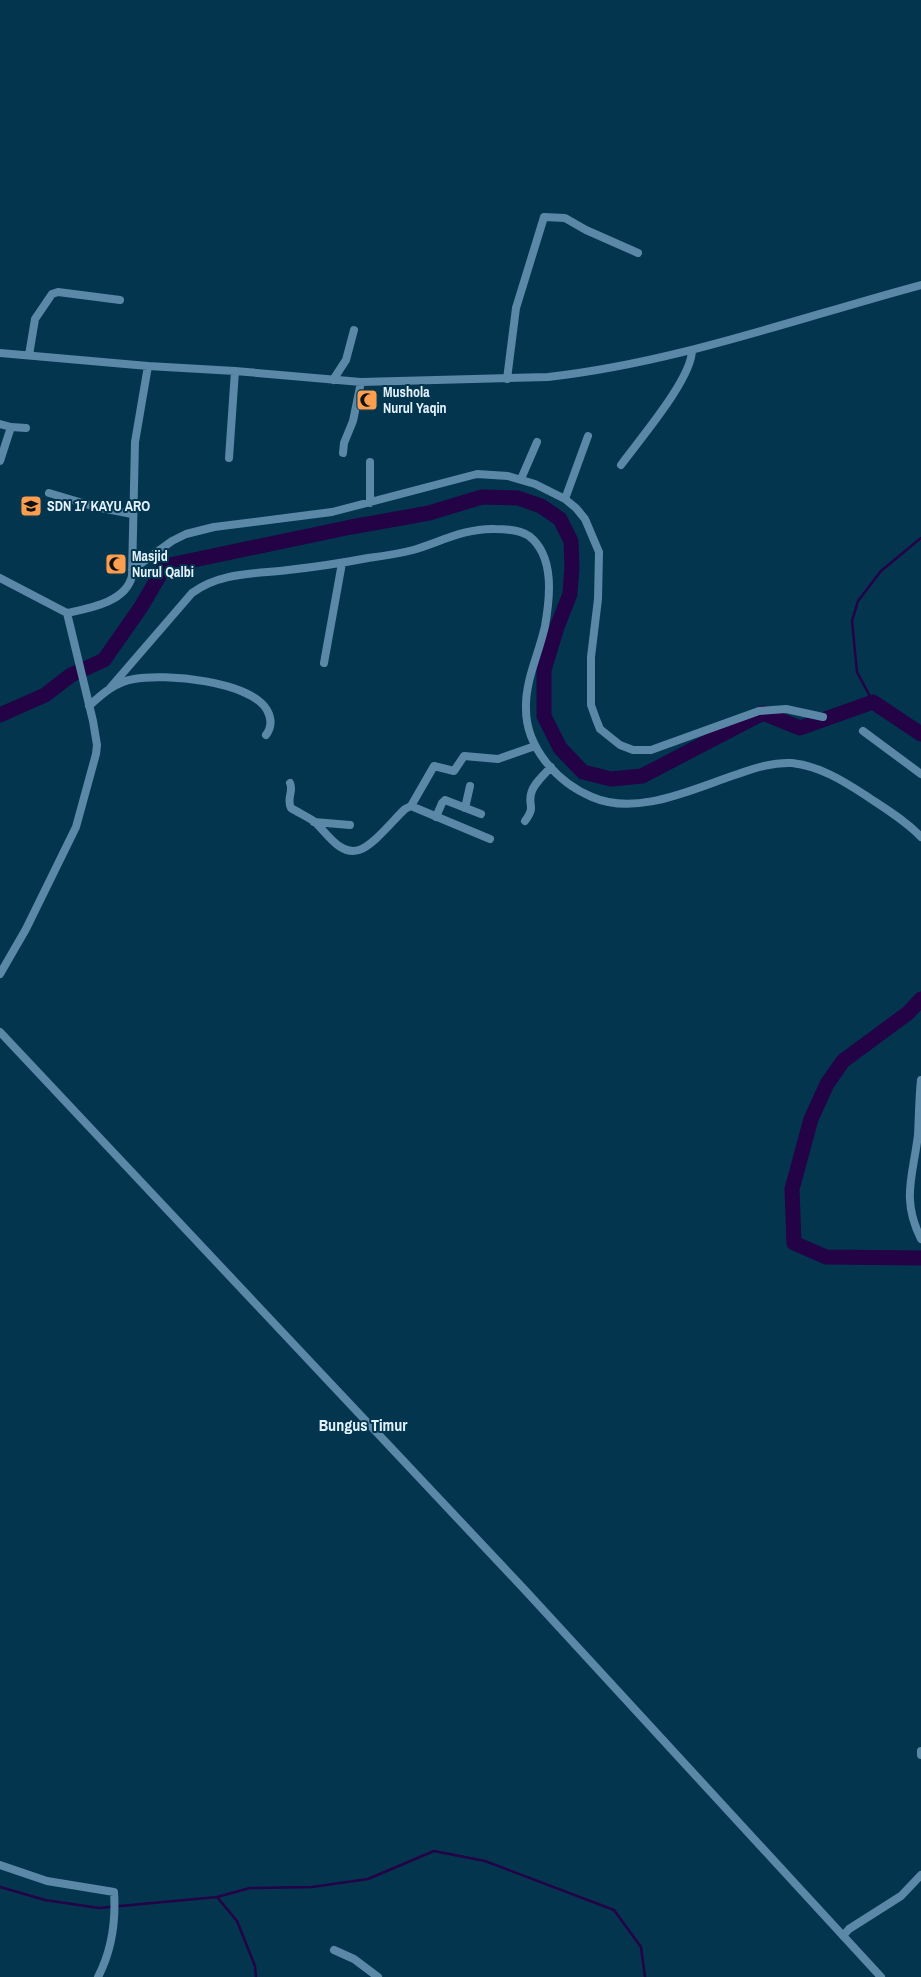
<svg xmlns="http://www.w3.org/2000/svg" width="921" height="1977" font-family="'Archivo Narrow',sans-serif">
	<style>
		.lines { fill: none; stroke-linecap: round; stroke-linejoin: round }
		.stream { stroke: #230246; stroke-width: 2.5 }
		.river { stroke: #230246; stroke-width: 15 }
		.minor { stroke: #5a88a6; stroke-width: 8 }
		.labels { text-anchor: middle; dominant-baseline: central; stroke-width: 4; stroke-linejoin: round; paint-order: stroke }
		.poi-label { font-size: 14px; font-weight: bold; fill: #e3f1fb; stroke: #03354f; text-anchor: start }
		.quarter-label { font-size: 16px; font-weight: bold; fill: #e3f1fb; stroke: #03354f }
	</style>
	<rect width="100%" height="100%" fill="#03354f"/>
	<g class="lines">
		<!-- stream -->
		<path class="stream" d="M873 702 857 672 852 621 858 601 881 571 921 538
			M0 1887 45 1900 99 1908 217 1897 250 1888 312 1887 368 1879 434 1851 485 1861 614 1910 641 1947 645 1977
			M217 1897 237 1921 255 1966 256 1977"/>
		<!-- river -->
		<path class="river" d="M0 715 45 695 71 675 104 660 141 607 165 566 351 527 429 513 482 497 518 498 541 506 560 519 571 541 572 567 570 594 557 627 544 670V716L560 748 583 772 611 779 642 776 763 713 800 728 873 702 921 734
			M921 999 908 1013 843 1061 827 1084 811 1119 792 1189 794 1243 826 1257 921 1258"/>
		<!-- minor -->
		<path class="minor" d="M0 353 148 366 235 371 361 382 548 377C675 363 798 318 921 285
			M29 355 35 319 52 294 58 292 120 300
			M507 379 516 308 544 217 565 218 586 230 638 253
			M333 380 346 360 354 330
			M0 424 11 427 0 461
			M11 427 26 428
			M343 453 344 443 353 421 361 382
			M229 458 235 371
			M370 462V503
			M621 465C639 440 692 379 692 350
			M521 479 537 442
			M49 493 96 507 132 514
			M565 499 588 436
			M132 570 172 541 186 534 214 527 332 512 477 474 508 476 535 484 565 499 576 508 585 519 599 552 598 599 591 657V705L596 719 600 729 620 745 633 750H651L759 711 786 709 823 717
			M0 578 67 613C90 608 126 602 132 576L135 442 148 366
			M324 663 342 563
			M110 688 192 593C220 572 255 574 288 570 315 567 342 563 368 558 383 556 398 554 413 550 440 542 465 528 495 529 505 529 520 530 529 536 555 556 550 598 545 626 539 654 525 680 526 709 526 748 558 783 592 797 638 817 694 788 738 774 755 768 773 762 792 763 819 766 842 780 865 795 884 808 905 820 921 837
			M89 706C102 694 115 682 134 679 165 673 250 681 267 710 272 719 272 727 266 735
			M863 731 921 774
			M290 783C294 791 286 799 291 808 299 813 308 817 315 822 326 832 340 856 359 850 374 845 393 820 405 809L411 806 490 839
			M411 806 434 766 454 771 464 756 498 759 535 746
			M465 808 470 786
			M436 817 442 803 445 800 481 814
			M525 821C536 806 528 807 531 794 533 784 544 775 551 767
			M314 822 350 825
			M0 974 26 929 76 827 96 754 97 745 93 721 67 613
			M0 1032 524 1589 881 1977
			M921 1080C919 1099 919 1117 918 1135 913 1176 901 1199 921 1239
			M921 1751V1755
			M0 1865 47 1881 114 1892C116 1922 112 1950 98 1977
			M843 1936 849 1929 901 1896 921 1875
			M334 1950 354 1959 378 1977"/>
	</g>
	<!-- icons -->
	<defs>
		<g id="mosque-square" transform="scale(1.125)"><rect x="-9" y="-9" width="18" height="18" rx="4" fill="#fb9e50" stroke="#03354f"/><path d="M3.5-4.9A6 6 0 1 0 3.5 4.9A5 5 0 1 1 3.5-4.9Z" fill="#111"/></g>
		<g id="school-square" transform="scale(1.125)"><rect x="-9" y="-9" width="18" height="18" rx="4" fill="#fb9e50" stroke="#03354f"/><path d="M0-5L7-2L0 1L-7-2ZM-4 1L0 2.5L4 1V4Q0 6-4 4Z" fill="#111"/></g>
	</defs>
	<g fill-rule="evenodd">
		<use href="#mosque-square" x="367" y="400"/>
		<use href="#school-square" x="31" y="506"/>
		<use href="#mosque-square" x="116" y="564"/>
	</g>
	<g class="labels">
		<!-- poi labels -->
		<g class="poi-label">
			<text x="383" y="392">Mushola<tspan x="383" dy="16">Nurul Yaqin</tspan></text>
			<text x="47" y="506">SDN 17 KAYU ARO</text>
			<text x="132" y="556">Masjid<tspan x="132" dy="16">Nurul Qalbi</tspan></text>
		</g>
		<!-- quarter labels -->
		<g class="quarter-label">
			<text x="363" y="1425">Bungus Timur</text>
		</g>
	</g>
</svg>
